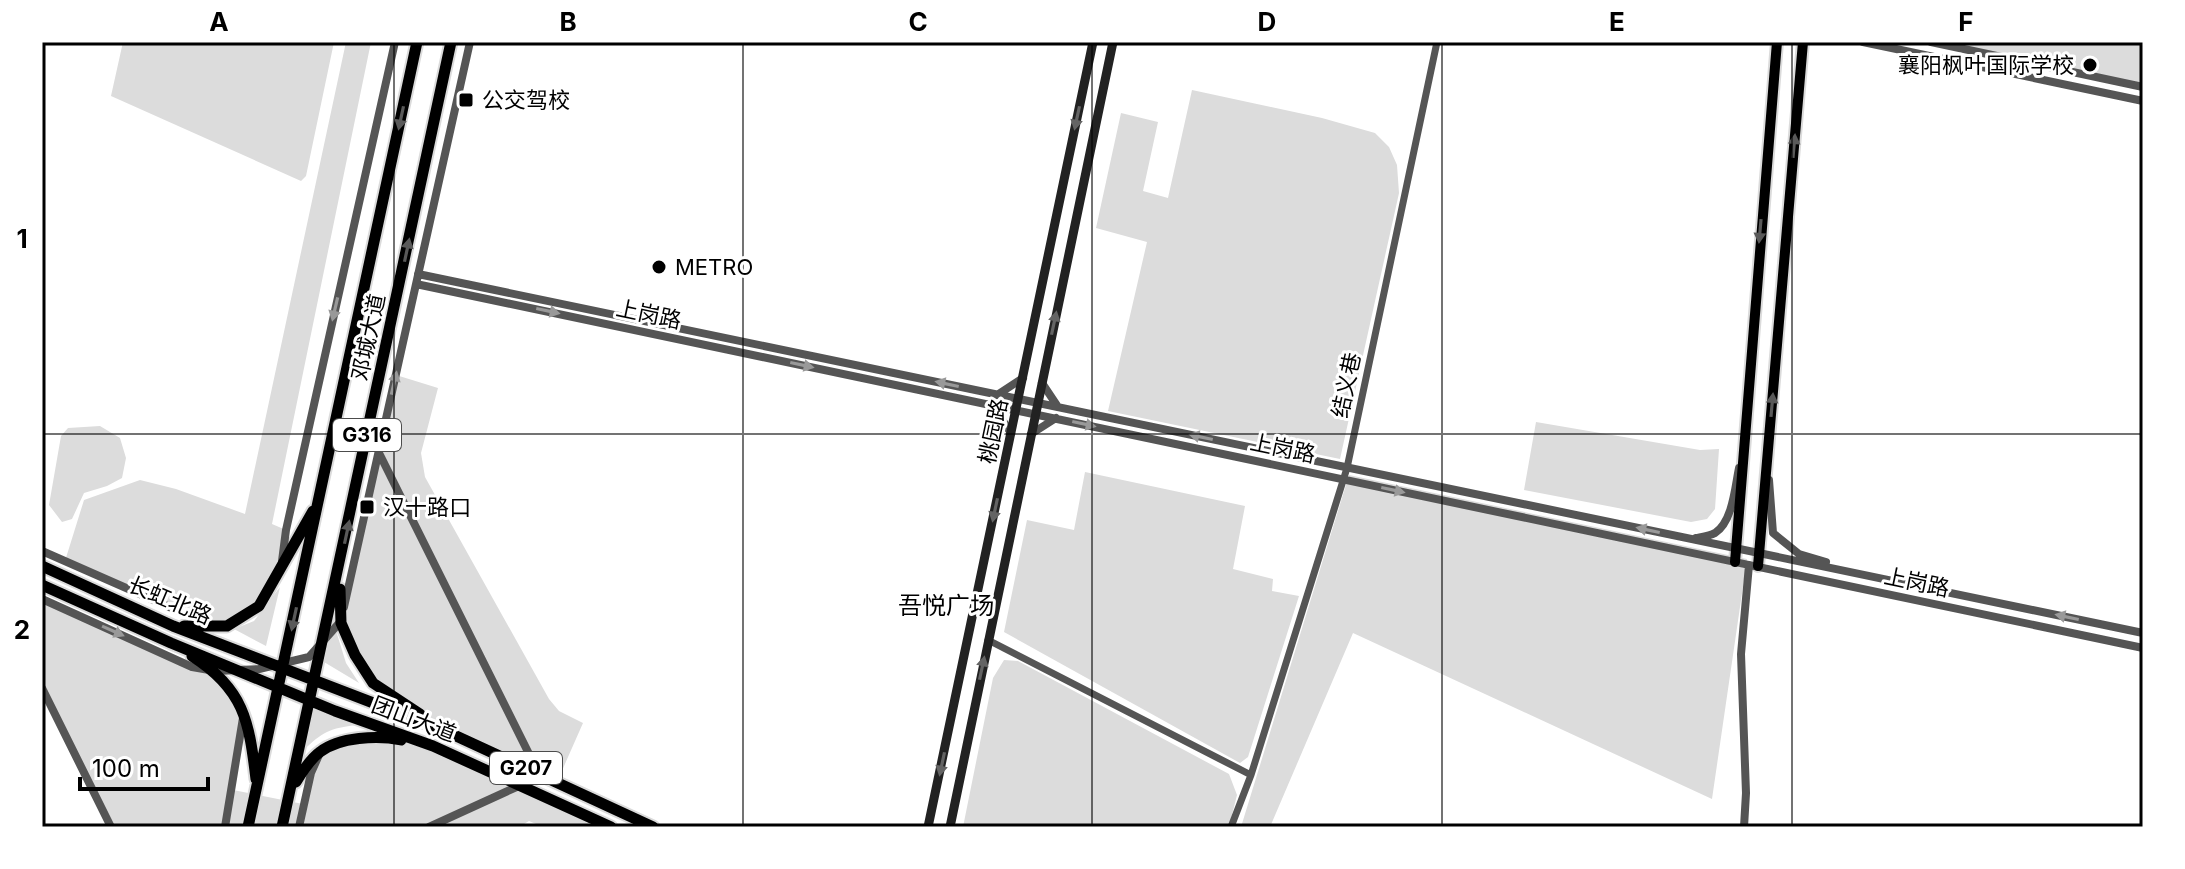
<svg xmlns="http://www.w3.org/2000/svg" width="2185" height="869" font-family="Inter,'Noto Sans SC',sans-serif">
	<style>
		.green { fill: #dcdcdc }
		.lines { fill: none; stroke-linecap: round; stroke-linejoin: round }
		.primary-casing { stroke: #dbdbdb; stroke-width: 14 }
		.trunk-casing { stroke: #dbdbdb; stroke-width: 15 }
		.minor { stroke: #555; stroke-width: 7 }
		.tertiary { stroke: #555; stroke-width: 8 }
		.secondary { stroke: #222; stroke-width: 9 }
		.primary { stroke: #000; stroke-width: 10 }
		.trunk { stroke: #000; stroke-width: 11 }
		.oneway { fill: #595959 }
		.oneway2 { fill: #646464 }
		.oneway3 { fill: #999 }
		.grid { fill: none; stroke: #000; stroke-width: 2; stroke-opacity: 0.55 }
		.poi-dot { fill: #000; stroke: #fff; stroke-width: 3 }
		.labels { text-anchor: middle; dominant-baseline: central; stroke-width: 6; stroke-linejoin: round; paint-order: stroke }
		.shield { fill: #fff; stroke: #4c4c4c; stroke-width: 2 }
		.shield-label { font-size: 20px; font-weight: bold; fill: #000 }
		.poi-label { font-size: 22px; fill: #000; stroke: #fff; text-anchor: start }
		.street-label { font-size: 22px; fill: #000; stroke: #fff }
		.neighbourhood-label { font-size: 24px; fill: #000; stroke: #fff }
		.neatline { fill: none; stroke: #000; stroke-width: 3 }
		.grid-label { font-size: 26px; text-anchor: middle; font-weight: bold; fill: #000 }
	</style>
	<rect width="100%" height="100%" fill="#fff"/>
	<!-- green -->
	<path class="green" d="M123 42H334L306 176 301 181 111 96Z
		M346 42H371L272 524 286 530C285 542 285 556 282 568 273 597 242 626 212 626L65 561 84 500 140 480 176 489 245 514Z
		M1931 42H2143V87Z
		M1192 90 1322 118 1375 133 1389 147 1397 165 1399 193 1340 459 1108 411 1147 242 1096 228 1121 113 1158 122 1143 191 1168 198Z
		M396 375 438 388 421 453 425 477 549 699 559 711 583 723 557 782 441 729 373 683 341 623Z
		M1536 422 1700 450 1719 449 1715 509 1707 519 1691 522 1524 490Z
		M100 426 120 438 126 458 122 478 107 486 84 493 72 519 62 522 49 505 61 436 68 428Z
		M1085 472 1245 506 1233 569 1273 579 1272 591 1299 596 1248 757 1240 763 1004 632 1027 520 1074 530Z
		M1349 475 1747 559 1712 799 1353 633 1270 827H1241Z
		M280 587 266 646 234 629 254 621Z
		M42 599 192 667 215 671 243 714 233 790 303 804 320 751 388 737 433 746 611 827H543L529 821 519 827H111L42 688Z
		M333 621 346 663 359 683 324 662Z
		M1004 660 1018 661 1229 774 1237 795 1229 827H963L993 678Z
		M314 707 357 725C330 728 322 732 303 751Z"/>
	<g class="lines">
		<!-- primary casing -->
		<g class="primary-casing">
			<path id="primary" d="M1735 562 1777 42
				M1758 566 1803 42"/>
		</g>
		<!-- trunk casing -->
		<g class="trunk-casing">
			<path id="trunk" d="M42 566 173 626 441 729 653 827
				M42 585 171 643 335 711 433 746 611 827
				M340 589 341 623 355 655 373 683 420 714
				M184 626H227L259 606 313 511
				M192 656C244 689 249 721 256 779
				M296 782C302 772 310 759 320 752 339 737 378 735 401 740
				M248 827 417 42
				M282 827 451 42"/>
		</g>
		<!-- minor -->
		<path class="minor" d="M988 640 1251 775 1231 827
			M1251 775 1347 468 1437 42"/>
		<!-- tertiary -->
		<path class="tertiary" d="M1863 42 2143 101
			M1931 42 2143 87
			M418 274 2143 633
			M416 284 2143 648
			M1042 383 1058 407
			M997 395 1023 378
			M993 406 1011 433
			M1031 434 1056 418
			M379 453 539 774
			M1769 480 1773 533 1799 554 1826 562
			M1696 538C1701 537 1710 536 1715 533 1733 521 1735 487 1739 468
			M42 551 208 624
			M282 561 286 530 395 42
			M42 599 192 667 215 671 259 669 309 657 341 621
			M344 607 470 42
			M42 688 111 827
			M225 827 243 718
			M299 827 311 773 319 755
			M429 827 521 785
			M1744 827 1746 793 1741 654 1749 565"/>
		<!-- secondary -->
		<path class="secondary" d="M928 827 1093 42
			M950 827 1113 42"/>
		<!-- primary -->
		<use href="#primary" class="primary"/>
		<!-- trunk -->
		<use href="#trunk" class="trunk"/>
	</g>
	<!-- one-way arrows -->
	<defs><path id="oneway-solid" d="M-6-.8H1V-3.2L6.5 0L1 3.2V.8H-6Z" transform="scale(2)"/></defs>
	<g class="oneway">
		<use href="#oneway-solid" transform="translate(401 118) rotate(102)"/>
		<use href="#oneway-solid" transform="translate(1794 146) rotate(-85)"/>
		<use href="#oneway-solid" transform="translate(1760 231) rotate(95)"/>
		<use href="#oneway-solid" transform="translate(407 250) rotate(-78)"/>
		<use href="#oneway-solid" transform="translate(1772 405) rotate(-85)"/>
		<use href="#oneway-solid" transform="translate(347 532) rotate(-78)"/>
		<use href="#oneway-solid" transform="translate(294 619) rotate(102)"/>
	</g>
	<g class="oneway2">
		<use href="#oneway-solid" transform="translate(1077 118) rotate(102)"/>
		<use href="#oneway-solid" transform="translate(1054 323) rotate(-78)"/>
		<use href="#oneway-solid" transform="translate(995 510) rotate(102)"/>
		<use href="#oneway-solid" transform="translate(982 668) rotate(-78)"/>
		<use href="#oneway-solid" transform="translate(942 764) rotate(102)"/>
	</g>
	<g class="oneway3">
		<use href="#oneway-solid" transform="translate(335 309) rotate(103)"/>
		<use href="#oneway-solid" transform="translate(548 311) rotate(12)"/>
		<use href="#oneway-solid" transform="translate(802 365) rotate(12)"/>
		<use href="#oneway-solid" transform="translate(394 383) rotate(-77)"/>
		<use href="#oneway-solid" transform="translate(947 384) rotate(-168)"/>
		<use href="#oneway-solid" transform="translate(1084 424) rotate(12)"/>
		<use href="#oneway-solid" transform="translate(1201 437) rotate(-168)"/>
		<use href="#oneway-solid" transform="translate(1393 490) rotate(12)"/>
		<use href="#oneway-solid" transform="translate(1648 530) rotate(-168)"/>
		<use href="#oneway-solid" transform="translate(2067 617) rotate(-168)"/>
		<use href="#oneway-solid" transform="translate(113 631) rotate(24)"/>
	</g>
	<!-- grid -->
	<path class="grid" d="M394 42V827M743 42V827M1092 42V827M1442 42V827M1792 42V827M42 434H2143"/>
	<!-- markers -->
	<g class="poi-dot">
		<circle cx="2090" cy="65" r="8"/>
		<rect x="458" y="92" width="16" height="16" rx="4"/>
		<circle cx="659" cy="267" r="8"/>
		<rect x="359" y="499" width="16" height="16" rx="4"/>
	</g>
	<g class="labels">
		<!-- shield labels -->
		<g class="shield">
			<rect x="333" y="419" width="68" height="32" rx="6"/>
			<rect x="490" y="752" width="72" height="32" rx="6"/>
		</g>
		<g class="shield-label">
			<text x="367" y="435">G316</text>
			<text x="526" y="768">G207</text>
		</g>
		<!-- poi labels -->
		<g class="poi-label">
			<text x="2074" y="65" text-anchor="end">襄阳枫叶国际学校</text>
			<text x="482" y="100">公交驾校</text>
			<text x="675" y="267">METRO</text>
			<text x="383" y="507">汉十路口</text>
		</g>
		<!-- street labels -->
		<g class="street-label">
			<text transform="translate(649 314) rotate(12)">上岗路</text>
			<text transform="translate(368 337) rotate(-78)">邓城大道</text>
			<text transform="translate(1346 385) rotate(-78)">结义巷</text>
			<text transform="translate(993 431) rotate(-78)">桃园路</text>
			<text transform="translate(1283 448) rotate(12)">上岗路</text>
			<text transform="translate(1917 582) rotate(12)">上岗路</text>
			<text transform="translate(170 600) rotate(23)">长虹北路</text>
			<text transform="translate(414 719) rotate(21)">团山大道</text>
		</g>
		<!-- neighbourhood labels -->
		<g class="neighbourhood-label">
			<text x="946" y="605">吾悦广场</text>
		</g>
	</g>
	<!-- border -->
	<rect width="2185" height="869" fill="none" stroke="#ffffff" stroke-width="88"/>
	<!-- scale -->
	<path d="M80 777v12h128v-12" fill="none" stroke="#000000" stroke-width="4"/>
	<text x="92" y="777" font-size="24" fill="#000000" stroke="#ffffff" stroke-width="6" paint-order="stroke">100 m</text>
	<rect x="44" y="44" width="2097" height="781" class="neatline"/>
	<g class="grid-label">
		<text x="219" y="31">A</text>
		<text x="568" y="31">B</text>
		<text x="918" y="31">C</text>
		<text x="1267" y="31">D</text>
		<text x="1617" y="31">E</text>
		<text x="1966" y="31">F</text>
		<text x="22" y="248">1</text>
		<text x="22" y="639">2</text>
	</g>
</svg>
